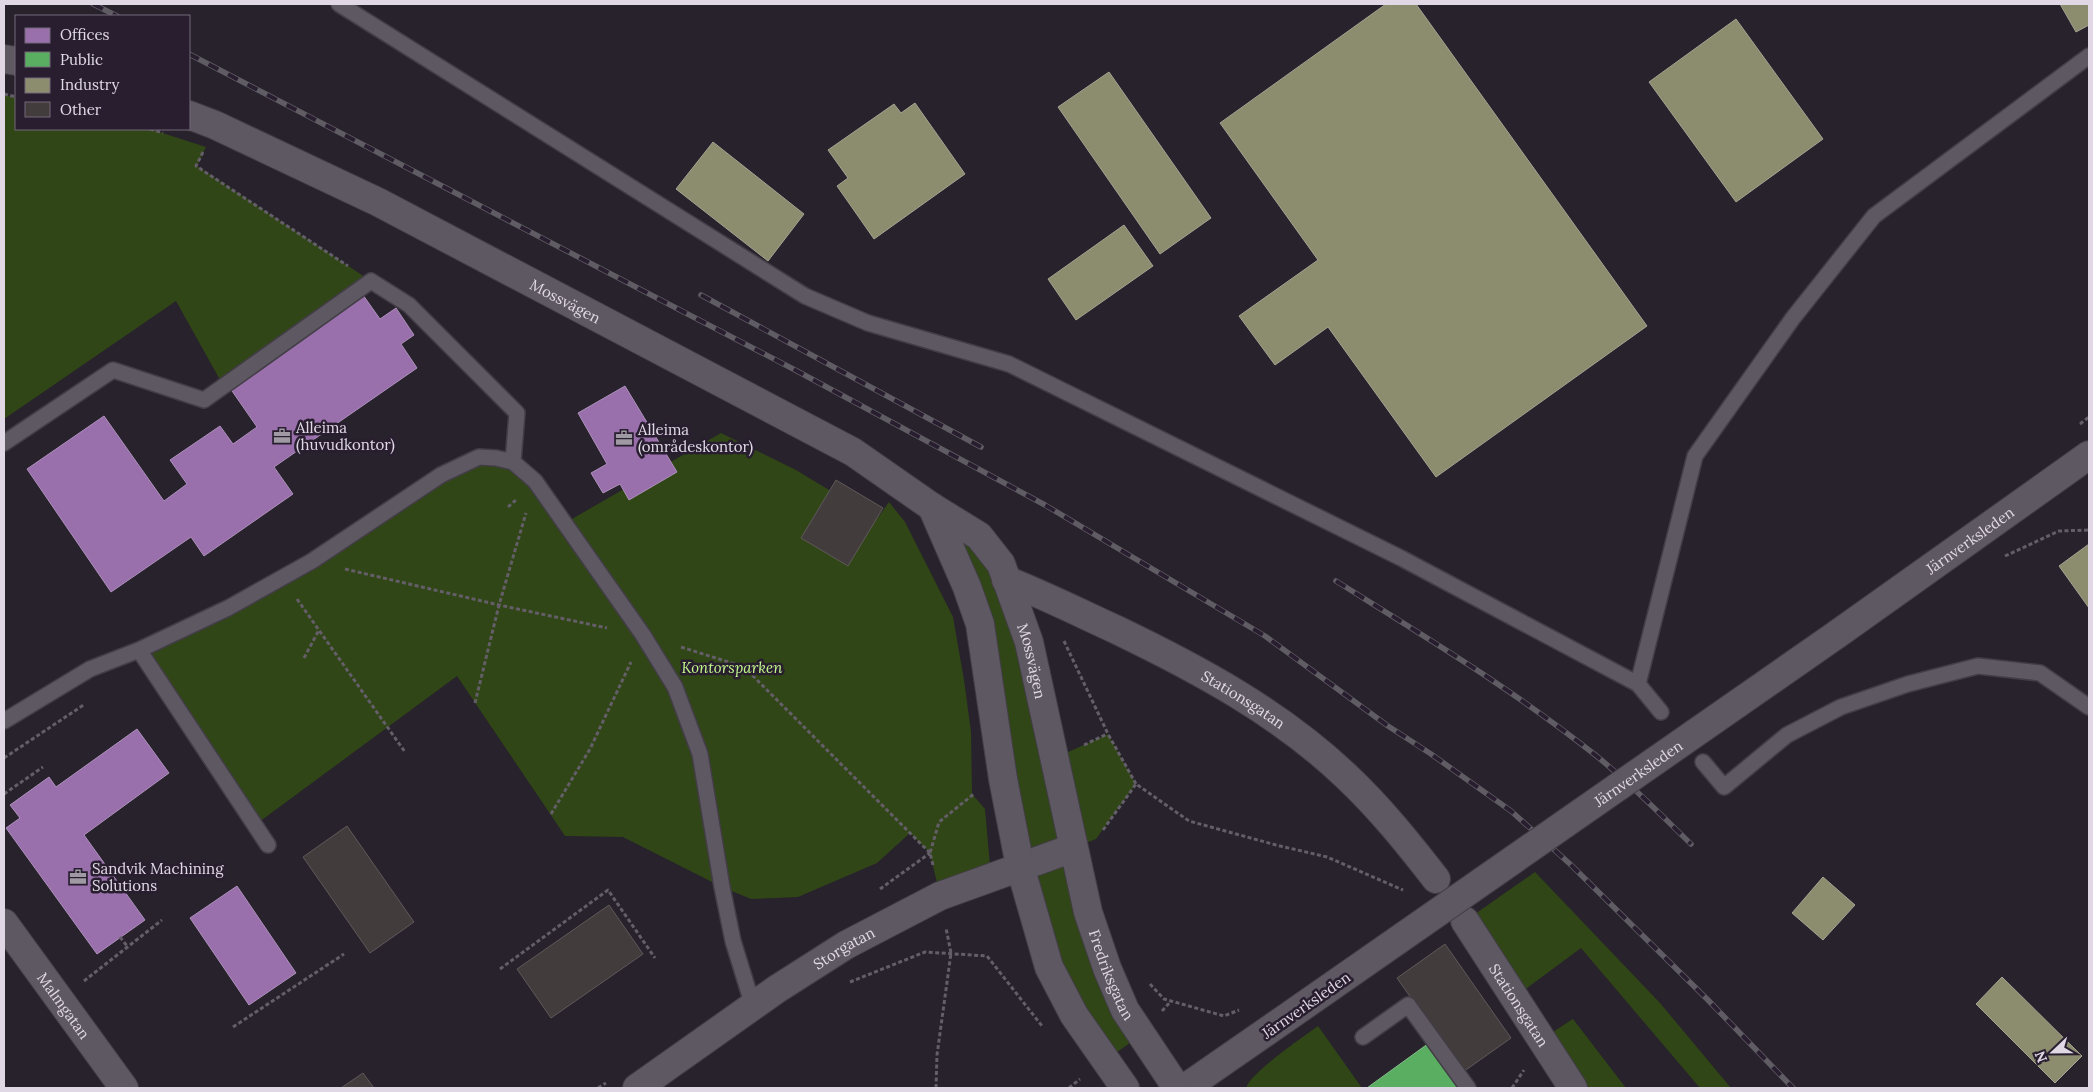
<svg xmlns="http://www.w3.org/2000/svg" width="2093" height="1092" font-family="Lora,serif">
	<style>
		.green { fill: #314616 }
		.offices { fill: #9970ab; stroke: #ae90bc }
		.public { fill: #5aae61; stroke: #82bb89 }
		.industry { fill: #8c8c6e; stroke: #a5a392 }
		.building { fill: #423c3d; stroke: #5f595a }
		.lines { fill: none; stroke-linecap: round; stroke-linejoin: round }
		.service-casing { stroke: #423d46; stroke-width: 18 }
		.minor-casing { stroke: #423d46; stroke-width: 30 }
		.tertiary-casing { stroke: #423d46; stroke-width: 30 }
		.path { stroke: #635e68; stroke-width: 3; stroke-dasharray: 4 2.5; stroke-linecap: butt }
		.service { stroke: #5d5861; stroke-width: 15 }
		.minor { stroke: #5d5861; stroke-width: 28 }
		.tertiary { stroke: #5d5861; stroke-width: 28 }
		.rail-casing { stroke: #605c63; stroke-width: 5.5 }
		.rail { stroke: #281e30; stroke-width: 4; stroke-dasharray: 11; stroke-linecap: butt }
		.minor-bridge-casing { stroke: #423d46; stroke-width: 30; stroke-linecap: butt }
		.minor-bridge { stroke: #5d5861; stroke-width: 28 }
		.labels { text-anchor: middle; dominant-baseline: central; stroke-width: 5; stroke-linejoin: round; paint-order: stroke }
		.street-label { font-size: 15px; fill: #e0d9e5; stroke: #281e30 }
		.poi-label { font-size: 15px; fill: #e0d9e5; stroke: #281e30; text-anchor: start }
		.park-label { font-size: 15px; font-style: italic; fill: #c2f88c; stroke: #281e30 }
	</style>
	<rect width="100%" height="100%" fill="#27222c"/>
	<!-- green -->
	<path class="green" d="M4 95 16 97V129H150L206 147 197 166 371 281 224 387 176 301 4 419Z
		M721 433 796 470 877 519 889 502 905 522 953 617 964 680 971 732 972 794 985 809 991 877 940 896 930 853 910 833 877 863 798 897 751 899 722 887 623 837 565 836 457 676 255 825 139 650 228 608 479 457 513 462 565 523Z
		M932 507 979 536 1055 758 1108 734 1136 784 1096 839 1073 848 1141 1035 1106 1060 1049 967 992 698Z
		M1535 872 1660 1003 1731 1088H1700L1581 948 1515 997 1465 921Z
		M1573 1019 1626 1088H1573L1542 1039Z
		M1318 1026 1362 1088H1246C1250 1073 1303 1037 1318 1026Z"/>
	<!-- offices -->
	<path class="offices" d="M363 295 380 319 396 308 414 335 401 344 417 368 274 467 293 494 204 556 191 537 111 592 27 469 104 416 164 501 187 484 170 460 220 426 233 444 257 427 230 388Z
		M625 386 677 472 629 500 620 484 603 493 591 473 607 464 578 413Z
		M137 729 169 773 84 835 145 920 97 954 6 828 20 818 10 805 49 777 56 787Z
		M237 886 296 973 249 1005 190 918Z"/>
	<!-- public -->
	<path class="public" d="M1429 1043 1462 1088H1367L1371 1085Z"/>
	<!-- industry -->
	<path class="industry" d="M1386 4H1416L1647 326 1436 477 1328 327 1275 365 1239 316 1318 260 1220 123Z
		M2060 4H2089V25L2076 32Z
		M1736 19 1823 139 1736 202 1649 82Z
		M1109 72 1211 218 1160 254 1058 107Z
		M915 103 965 174 874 239 837 186 848 178 828 150 894 104 901 113Z
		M713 142 804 214 768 261 676 189Z
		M1124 225 1153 266 1076 320 1048 279Z
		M2089 544V608L2059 566Z
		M1823 877 1855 905 1823 940 1792 913Z
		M2002 977 2082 1056 2055 1083 1976 1004Z"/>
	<!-- building -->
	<path class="building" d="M836 480 883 508 848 566 801 538Z
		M347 826 414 922 370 953 303 857Z
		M609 905 643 954 551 1018 517 969Z
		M1445 944 1511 1038 1463 1072 1397 978Z
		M363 1073 374 1088H341Z"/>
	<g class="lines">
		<!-- service casing -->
		<g class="service-casing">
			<path id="service" d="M339 4 805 296 868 323 1009 364 1401 558 1638 684 1695 456 1793 318 1874 216 2089 56
				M4 443 113 370 204 400 371 281 409 305 517 413 513 462
				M139 650 268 845
				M1638 684 1661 712
				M4 721 90 669 139 650 228 608 312 561 441 475 479 457 496 458 513 462 535 481 643 635 675 687 700 754 722 887 733 941 753 1006
				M1703 762 1724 787 1787 735 1841 707 1908 684 1978 666 2040 673 2089 707
				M1363 1037 1408 1005 1468 1088"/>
		</g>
		<!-- minor casing -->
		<g class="minor-casing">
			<g id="minor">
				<path id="s1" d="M1006 580C1044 595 1080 613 1117 630 1198 669 1280 713 1346 776 1380 808 1408 843 1436 879"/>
				<path id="s2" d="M1836 635 2089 455"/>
				<path id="s3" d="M1465 921 1573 1088"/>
				<path id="s4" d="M4 923 124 1088"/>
				<path id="s5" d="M637 1088 777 989 846 945 940 896 1073 848"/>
				<path d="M1185 1088 1276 1025"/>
			</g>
		</g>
		<!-- tertiary casing -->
		<g class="tertiary-casing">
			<g id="tertiary">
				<path d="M4 59 16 61"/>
				<path id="s6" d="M189 115 215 125 378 202 853 452 932 507 979 536 1001 564 1029 642 1088 912 1107 968 1125 1010 1177 1088"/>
				<path d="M932 507 967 587 980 624 1003 779 1020 866 1049 967 1074 1015 1125 1088"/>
			</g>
		</g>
		<!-- path -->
		<path class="path" d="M4 94 16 97
			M150 129 163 133
			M203 152 196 166 348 266
			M2080 424 2089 417
			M508 507 517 499
			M2005 556 2059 531 2089 530
			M345 569 499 605 607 628
			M297 599 405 752
			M1064 641 1108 734 1136 784
			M681 647 744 667 930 853
			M304 658 319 630
			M475 703 499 605 526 513
			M1084 745 1107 734
			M4 758 85 704
			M4 794 43 767
			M551 814 590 749 631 662
			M1103 830 1136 784 1189 821 1276 845 1327 857 1403 890
			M933 865 930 853 939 822 975 793
			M880 889 930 853
			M120 937 127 946
			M500 969 608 890 655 958
			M84 981 162 920
			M850 982 925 952 987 956 1042 1026
			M1150 984 1164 999 1224 1016 1239 1010
			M1162 1011 1171 1001
			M233 1027 344 954
			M598 1088 606 1083
			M936 1088 937 1055 951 953 946 928
			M1069 1088 1080 1079
			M1512 1088 1524 1070"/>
		<!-- service -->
		<use href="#service" class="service"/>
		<!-- minor -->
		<use href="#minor" class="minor"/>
		<!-- tertiary -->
		<use href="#tertiary" class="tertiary"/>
		<!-- rail casing -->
		<g class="rail-casing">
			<path id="rail" d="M93 4 117 16
				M189 54 797 371 1045 505 1265 636 1388 726 1431 754 1511 811 1570 864 1708 1000 1793 1088
				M701 295 981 447
				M1336 581C1424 636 1512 689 1594 754 1628 781 1659 813 1691 844"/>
		</g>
		<!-- rail -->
		<use href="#rail" class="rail"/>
		<!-- minor-bridge casing -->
		<g class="minor-bridge-casing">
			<g id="minor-bridge">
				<path id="s7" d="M1276 1025 1836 635"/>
			</g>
		</g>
		<!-- minor-bridge -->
		<use href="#minor-bridge" class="minor-bridge"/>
	</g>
	<!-- icons -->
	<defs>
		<g id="office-bare" transform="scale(1.35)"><path d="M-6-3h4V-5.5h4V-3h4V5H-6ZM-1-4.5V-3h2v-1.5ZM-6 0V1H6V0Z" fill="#9f99a4" stroke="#281e30" stroke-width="2.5" paint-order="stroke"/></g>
	</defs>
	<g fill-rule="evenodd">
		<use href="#office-bare" x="282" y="436"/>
		<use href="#office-bare" x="624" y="438"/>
		<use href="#office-bare" x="78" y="877"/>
	</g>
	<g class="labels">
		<!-- street labels -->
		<g class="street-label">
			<text stroke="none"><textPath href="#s6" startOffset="420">Mossvägen</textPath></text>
			<text stroke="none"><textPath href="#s2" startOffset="164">Järnverksleden</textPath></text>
			<text stroke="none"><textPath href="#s6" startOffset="1034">Mossvägen</textPath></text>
			<text stroke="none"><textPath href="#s1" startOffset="266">Stationsgatan</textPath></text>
			<text stroke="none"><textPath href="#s7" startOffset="441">Järnverksleden</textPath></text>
			<text stroke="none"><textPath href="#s5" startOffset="250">Storgatan</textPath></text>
			<text stroke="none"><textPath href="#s6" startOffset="1358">Fredriksgatan</textPath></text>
			<text stroke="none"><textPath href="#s3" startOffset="100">Stationsgatan</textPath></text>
			<text transform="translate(1306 1005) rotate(-35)">Järnverksleden</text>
			<text stroke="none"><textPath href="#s4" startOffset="102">Malmgatan</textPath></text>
		</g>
		<!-- poi labels -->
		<g class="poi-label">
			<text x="296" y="427">Alleima<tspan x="296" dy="17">(huvudkontor)</tspan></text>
			<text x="638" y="429">Alleima<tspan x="638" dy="17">(områdeskontor)</tspan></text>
			<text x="92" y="868">Sandvik Machining<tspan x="92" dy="17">Solutions</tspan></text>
		</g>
		<!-- park labels -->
		<g class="park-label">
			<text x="732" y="667">Kontorsparken</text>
		</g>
	</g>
	<!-- border -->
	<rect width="2093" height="1092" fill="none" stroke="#e0d9e5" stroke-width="10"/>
	<!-- legend -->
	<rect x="15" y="15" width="175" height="115" fill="#281e30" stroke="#726978"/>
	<rect x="25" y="28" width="25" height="15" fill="#9970ab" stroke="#726978"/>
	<text x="60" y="40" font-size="15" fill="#e0d9e5">Offices</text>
	<rect x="25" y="52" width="25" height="15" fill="#5aae61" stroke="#726978"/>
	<text x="60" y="65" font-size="15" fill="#e0d9e5">Public</text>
	<rect x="25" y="78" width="25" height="15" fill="#8c8c6e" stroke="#726978"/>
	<text x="60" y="90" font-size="15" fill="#e0d9e5">Industry</text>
	<rect x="25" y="102" width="25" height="15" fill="#423c3d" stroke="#726978"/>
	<text x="60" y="115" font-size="15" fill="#e0d9e5">Other</text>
	<!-- north arrow -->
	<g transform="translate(2053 1052) rotate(248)" stroke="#281e30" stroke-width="4" paint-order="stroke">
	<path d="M0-4L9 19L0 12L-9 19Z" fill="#e0d9e5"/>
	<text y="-8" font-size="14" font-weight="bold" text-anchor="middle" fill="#e0d9e5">N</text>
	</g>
</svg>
